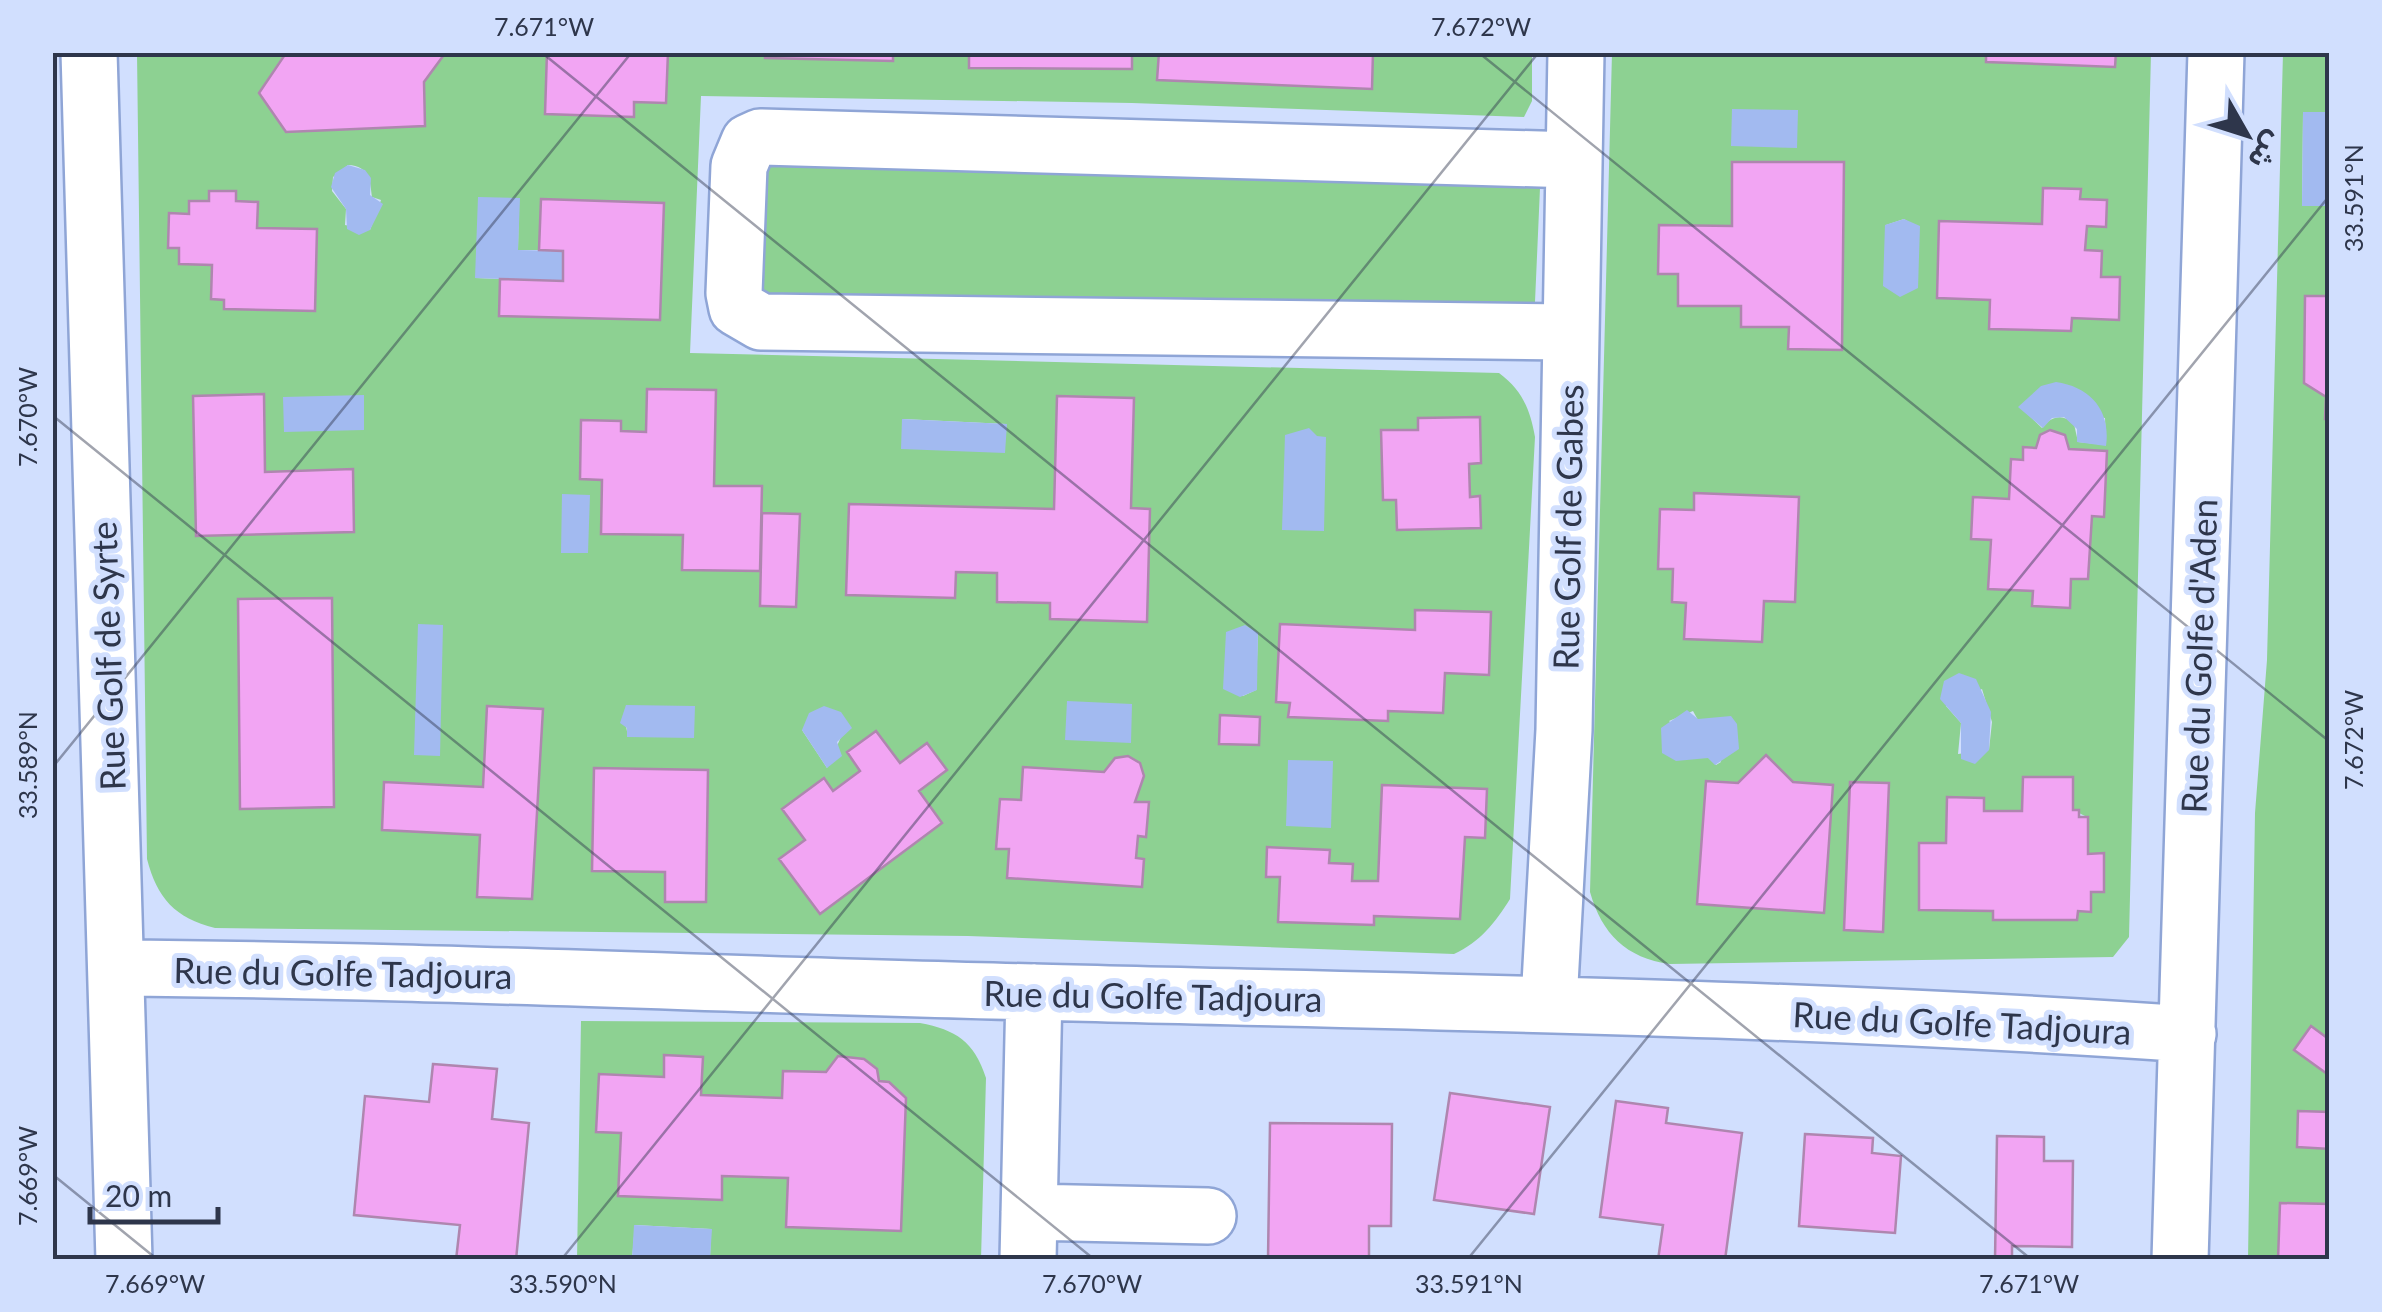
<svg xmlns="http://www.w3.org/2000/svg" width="2382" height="1312" font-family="Lato,'Noto Sans Arabic',sans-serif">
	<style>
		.green { fill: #8dd192; fill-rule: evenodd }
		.water { fill: #a2baf0 }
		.building { fill: #f2a5f3; stroke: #af86af; stroke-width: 2.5 }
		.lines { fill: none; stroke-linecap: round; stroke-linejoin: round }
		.minor-casing { stroke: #8fa5d6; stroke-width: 60 }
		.minor { stroke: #fff; stroke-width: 55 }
		.ticks { fill: none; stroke: #2e364b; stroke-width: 2.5; stroke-opacity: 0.45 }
		.labels { text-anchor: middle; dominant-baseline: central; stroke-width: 10; stroke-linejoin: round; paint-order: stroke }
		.street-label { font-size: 35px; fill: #2e364b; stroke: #d1dffe }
		.neatline { fill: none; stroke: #2e364b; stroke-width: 4 }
		.ticks-label { font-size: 25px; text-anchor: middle; fill: #2e364b }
	</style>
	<rect width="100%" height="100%" fill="#d1dffe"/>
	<!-- green -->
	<path class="green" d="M765 52 766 58 892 61 893 53 969 52V68L1131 69 1132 53H1159L1158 80 1371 89 1373 53H1532V101L1524 117 1132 103 701 96 690 353 1499 373C1522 390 1530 409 1535 437L1510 899C1495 923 1480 942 1454 954L968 936 215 928C175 918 157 898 147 859L137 53H300L283 56 259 92 286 132 424 126V82L446 53H547L545 114 633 117 634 102 668 53ZM348 165C370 166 370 181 372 197L381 200 370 230 345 225 346 209 332 191 333 177ZM209 191H236V201L258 202 257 228 317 229 315 311 224 309V300L211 299 212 265 179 264V248H168L170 214H189L190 201H209ZM519 198 518 250H539L541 199 664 203 660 320 499 316 500 279 475 278ZM648 389 715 390 714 486H762V513L800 515 796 607 760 606V571L683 570V535L602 480 581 420 621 421V431L646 432ZM263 394 265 472 352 470 354 532 196 536ZM1057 396 1131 508 1150 509 1146 621 1050 619V603L997 602V573L956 572 955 598 846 595 849 504 1054 509ZM903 419 1006 424 902 449ZM1382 430H1418L1469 464 1470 497H1480L1397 530 1396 500H1383ZM1416 610 1491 613 1489 674 1445 673 1443 713 1388 711 1387 721 1289 717V703L1276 702 1280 624 1415 630ZM1227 632 1258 633 1256 690 1243 696 1230 689ZM542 709 532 899 477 897 480 835 384 782 483 787ZM624 715H626L694 737H628ZM1220 716 1260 717 1259 745 1220 744ZM802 730 841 737 827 768ZM875 731 900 763 927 743 919 791 780 859 805 840 782 809 823 779 833 791 860 771 847 752ZM1128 756C1151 767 1142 783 1135 802L1149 803 1146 836H1138L1136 858 1144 859 1142 886 1008 878 1009 849 996 848 1000 799 1021 800 1104 772 1115 758ZM594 768 708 770 706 902H665V872L592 871ZM1487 790 1465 837 1374 916 1373 925 1278 921 1280 877 1266 876 1267 847 1329 850V863L1353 864 1352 881H1378Z
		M1612 53H2151L2129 937 2113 957 1670 964C1626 958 1602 934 1590 892ZM1732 162 1844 163 1788 349 1789 327H1741V306H1678V274H1658L1659 226H1732ZM2044 188 2080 189V199L2107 200 2106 226H2087L2085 250 2102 251 2101 277H2120L2119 319 2072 318 2071 331 1990 329V300L1937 298 1940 222 2042 224ZM1904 219 1915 226 1889 290 1886 225ZM2019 406 2105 418 2106 445 2078 442 2074 424C2063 413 2051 416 2042 428ZM2050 430 2065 435 2069 449 2107 451 2104 516H2092L2088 578 2071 579 2069 607 2033 606V591L1989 589 1990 540 1974 497 2009 499 2011 460H2023V447L2036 448 2040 435ZM1694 494 1795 602 1764 601 1685 639 1686 603 1673 602V569L1661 509 1694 510ZM1982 689 1992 722 1989 750 1958 754 1961 723 1946 706ZM1693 711 1721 762 1716 765 1669 721ZM1766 755 1793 782 1833 785 1823 913 1697 904 1706 782 1738 783ZM2023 777H2073V810L2087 817 2088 854H2104V892H2091V911H2078L2077 920H1993V911L1919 910V843H1946L1947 797 1983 798 1984 811H2022ZM1850 783 1889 784 1883 932 1844 929Z
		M2283 53H2329V112L2303 113 2302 205 2330 206 2329 296 2304 382 2326 397 2325 419 2330 420V1040L2295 1050 2329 1076V1112L2299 1111 2297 1147 2329 1149V1204L2278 1259H2248L2255 813 2267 660Z
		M769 156 1528 179 1540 188 1535 302 1520 314 764 295 753 286 755 170Z
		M581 1021 920 1023C956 1030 974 1041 986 1078L981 1259H710L711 1229 635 1225 632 1259 577 1260ZM665 1055 702 1056 701 1095 782 1098 783 1071 826 1072 838 1056 864 1059 877 1069 879 1081 906 1098 901 1230 786 1227 788 1178 722 1176 721 1200 618 1196 621 1133 596 1132 599 1075 664 1077Z"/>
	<!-- water -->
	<path class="water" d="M1732 109 1798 110 1797 148 1731 146Z
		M2303 112H2329V206H2302Z
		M348 165 365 170 371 178 370 195 383 204 370 230 359 235 347 229 346 209 331 187 335 173Z
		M478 197 520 198 518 250 563 251V281L475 278Z
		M1904 219 1920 226 1918 288 1900 297 1883 286 1885 225Z
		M2056 382C2091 387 2111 411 2106 446L2077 442V429L2064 417 2052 418 2043 428 2018 407 2041 386Z
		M364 395V430L284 432 283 397Z
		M902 419 1007 424 1005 453 901 449Z
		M1309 428 1317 436 1326 437 1324 531 1282 530 1285 435Z
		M562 494 590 495 588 553H561Z
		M418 624 443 625 440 756 414 755Z
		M1245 625 1258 633 1257 690 1240 697 1223 689 1226 632Z
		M1959 673 1976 679 1991 712 1989 750 1975 764 1961 759V723L1940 699 1944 681Z
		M1067 701 1132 704 1131 743 1065 740Z
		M626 705 695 706 694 738 627 737V728L620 723Z
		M824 706 841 712 852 728 837 742 842 756 827 768 802 730 809 713Z
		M1687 710 1698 719 1731 716 1737 724 1739 749 1715 765 1708 758 1676 761 1662 753 1661 728Z
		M1288 760 1333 761 1331 828 1286 826Z
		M634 1225 712 1229 710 1259H632Z"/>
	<!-- building -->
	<path class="building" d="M300 52H446L424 82 425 126 286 132 259 93 284 56Z
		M547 52H668L666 103 634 102V117L545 114Z
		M765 52H893V61L765 58Z
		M969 52H1132V69L969 68Z
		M1159 52H1373L1372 89 1157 80Z
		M1986 52H2116L2115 67 1986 62Z
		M1732 162H1844L1842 350 1788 349 1789 327H1741V306H1678V274H1658L1659 225 1732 226Z
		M2043 188 2081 189 2080 199 2107 200 2106 227 2087 226 2085 250 2102 251 2101 277H2120L2119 320 2072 318 2071 331 1989 329 1990 300 1937 298 1939 221 2042 224Z
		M209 191H236V201L258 202 257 228 317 229 315 311 224 309V300L211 299 212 265 179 264V248H168L169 213 189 214V201H209Z
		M541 199 664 203 660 320 499 316 500 279 563 281V251L539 250Z
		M2305 296H2330V419H2325L2326 397 2304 383Z
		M647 389 716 390 714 486H762L760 571 682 570 683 535 601 534 602 480 580 479 581 420 621 421V431L646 432Z
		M264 394 265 472 353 469 354 532 196 536 193 396Z
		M1057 396 1134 398 1131 508 1150 509 1147 622 1050 619V603L997 602V573L956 572 955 598 846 595 849 504 1054 509Z
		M1480 417 1481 463 1469 464 1470 497 1480 496 1481 528 1397 530 1396 500H1383L1381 430H1418V418Z
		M2050 430 2065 435 2069 449 2107 451 2104 517 2092 516 2088 579H2071L2070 608 2032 606 2033 591 1988 589 1991 540 1971 539 1973 497 2009 499 2011 459 2023 460V447L2036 448 2040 435Z
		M1694 493 1799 497 1795 602 1764 601 1762 642 1684 639 1686 603 1672 602 1673 569H1658L1660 509 1694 510Z
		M762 513 800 514 796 607 760 606Z
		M332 598 334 807 240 809 238 599Z
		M1415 610 1491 612 1489 675 1445 673 1443 713 1388 711V721L1288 717 1290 703 1276 702 1280 624 1415 630Z
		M487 706 543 709 532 899 477 897 480 835 382 830 384 782 483 787Z
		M1220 715 1260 717 1259 745 1219 744Z
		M876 731 900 763 927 743 947 770 919 791 942 823 820 914 779 859 805 840 782 809 824 778 833 791 860 771 847 752Z
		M1766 755 1793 782 1833 785 1824 913 1697 904 1706 781 1738 783Z
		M1128 756 1140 763 1144 776 1135 802H1149L1146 837 1138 836 1136 858 1144 859 1142 887 1007 878 1009 849H996L1000 799 1021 800 1023 767 1104 772 1115 758Z
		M594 768 708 770 706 902H665V872L592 871Z
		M2023 777H2073V810H2079V817H2088V854L2104 853V892H2091V912L2078 911 2077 920H1993V911L1919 910V843H1946L1947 797 1984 798V811H2022Z
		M1850 782 1889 783 1883 932 1844 930Z
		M1382 785 1487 789 1485 838 1465 837 1460 919 1374 916V925L1278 922 1280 877H1266L1267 847 1330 850 1329 863 1353 864 1352 881H1378Z
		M2311 1026 2330 1040V1076L2294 1050Z
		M664 1055 703 1057 701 1095 782 1098 783 1071 826 1072 838 1056 864 1059 877 1069 879 1081 889 1082 906 1098 901 1231 786 1227 788 1178 722 1176V1200L618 1196 621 1133 596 1132 599 1074 664 1077Z
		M433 1064 497 1069 492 1119 529 1123 516 1260H456L460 1225 354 1215 365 1096 429 1102Z
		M1450 1093 1550 1107 1534 1214 1434 1200Z
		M1616 1101 1668 1108 1666 1123 1742 1133 1725 1260H1658L1663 1225 1600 1217Z
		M2298 1111 2330 1112V1149L2297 1147Z
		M1270 1123 1392 1124 1391 1226H1369V1260H1268Z
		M1805 1134 1873 1138 1872 1153 1901 1156 1895 1233 1799 1226Z
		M1997 1136 2044 1137V1161H2073L2072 1247 2012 1246V1260H1995Z
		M2280 1203 2330 1204V1260H2278Z"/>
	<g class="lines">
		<!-- minor casing -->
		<g class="minor-casing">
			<path id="minor" d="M89 52 124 1260
				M1568 332 761 322 737 308 734 293 739 166 749 142 760 137 1574 160
				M117 968C423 970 728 985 1033 992 1419 1002 1804 1007 2188 1034
				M1549 1002 1564 730 1576 52
				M1029 1212 1208 1216
				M1028 1260 1034 992
				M2180 1260 2216 52"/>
		</g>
		<!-- minor -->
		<use href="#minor" class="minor"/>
	</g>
	<!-- ticks -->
	<path class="ticks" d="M541 52 2032 1260M1478 52 2330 742M52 415 1095 1260M52 768 632 52M52 1174 158 1260M561 1260 1539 52M1467 1260 2330 195"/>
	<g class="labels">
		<!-- street labels -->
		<g class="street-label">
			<text transform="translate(1567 527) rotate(-89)">Rue Golf de Gabes</text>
			<text transform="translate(107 656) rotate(-92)">Rue Golf de Syrte</text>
			<text transform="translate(2198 656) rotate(-88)">Rue du Golfe d'Aden</text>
			<text transform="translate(343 972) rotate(1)">Rue du Golfe Tadjoura</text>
			<text transform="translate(1153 995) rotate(1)">Rue du Golfe Tadjoura</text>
			<text transform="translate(1962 1022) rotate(3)">Rue du Golfe Tadjoura</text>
		</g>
	</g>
	<!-- border -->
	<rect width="2382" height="1312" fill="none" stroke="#d1dffe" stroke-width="110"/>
	<!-- north arrow -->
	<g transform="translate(2247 135) rotate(129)" stroke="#d1dffe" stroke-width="8" paint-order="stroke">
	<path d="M0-8L18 38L0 25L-18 38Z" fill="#2e364b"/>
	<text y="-15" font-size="28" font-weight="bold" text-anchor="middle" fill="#2e364b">ش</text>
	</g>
	<!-- scale -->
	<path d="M90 1207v15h128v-15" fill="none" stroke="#2e364b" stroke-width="5"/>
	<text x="105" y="1207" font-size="30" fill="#2e364b" stroke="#d1dffe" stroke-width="8" paint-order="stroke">20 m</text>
	<rect x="55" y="55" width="2272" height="1202" class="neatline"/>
	<g class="ticks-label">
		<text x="544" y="36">7.671°W</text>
		<text x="1481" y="36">7.672°W</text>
		<text transform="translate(2354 198) rotate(-90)" y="9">33.591°N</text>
		<text transform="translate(28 417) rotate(-90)" y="9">7.670°W</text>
		<text transform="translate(2354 740) rotate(-90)" y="9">7.672°W</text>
		<text transform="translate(28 765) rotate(-90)" y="9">33.589°N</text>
		<text transform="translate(28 1176) rotate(-90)" y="9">7.669°W</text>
		<text x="155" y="1293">7.669°W</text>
		<text x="563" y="1293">33.590°N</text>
		<text x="1092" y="1293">7.670°W</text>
		<text x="1469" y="1293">33.591°N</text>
		<text x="2029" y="1293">7.671°W</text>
	</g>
</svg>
